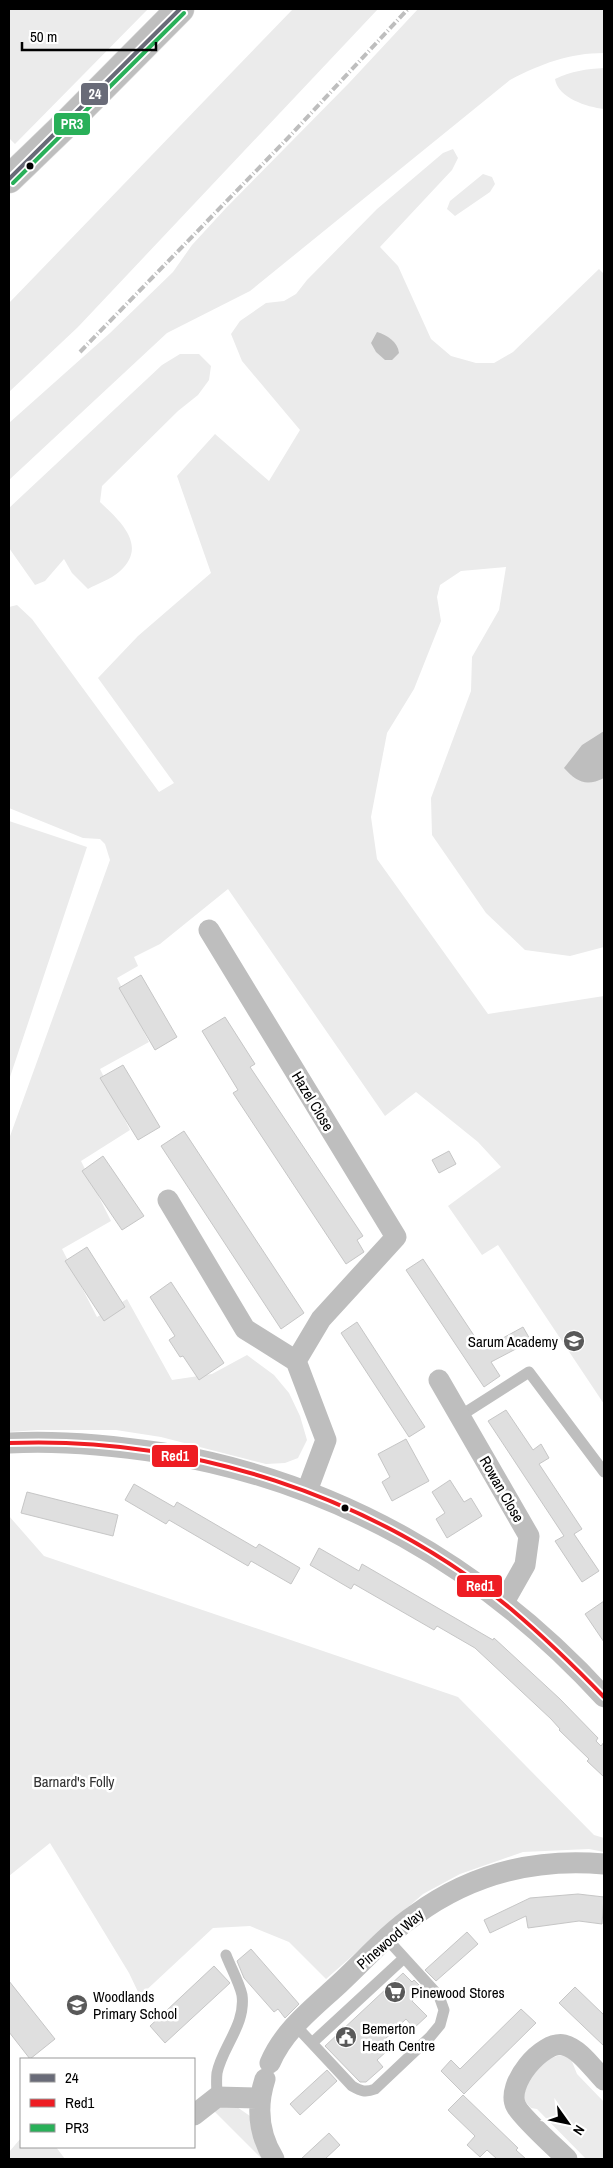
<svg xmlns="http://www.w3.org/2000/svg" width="613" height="2168" font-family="'Archivo Narrow',sans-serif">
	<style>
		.green { fill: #ebebeb }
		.water { fill: #bebebe }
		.building { fill: #dfdfdf; stroke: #c6c6c6 }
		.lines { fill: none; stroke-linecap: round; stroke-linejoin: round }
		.highway-casing { stroke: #dbdbdb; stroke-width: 29 }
		.lane { stroke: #bebebe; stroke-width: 11 }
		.street { stroke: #bebebe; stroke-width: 21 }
		.highway { stroke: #bebebe; stroke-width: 28 }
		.rail { stroke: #bebebe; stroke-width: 4; stroke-dasharray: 8 2.5 1 2.5; stroke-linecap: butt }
		.bus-1-casing { stroke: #fff; stroke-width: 8 }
		.bus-2-casing { stroke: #fff; stroke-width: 8 }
		.bus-3-casing { stroke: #fff; stroke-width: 8 }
		.bus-1 { stroke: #696b78; stroke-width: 4 }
		.bus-2 { stroke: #ee1d23; stroke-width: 4 }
		.bus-3 { stroke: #29b059; stroke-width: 4 }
		.bus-dot { fill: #000; stroke: #fff; stroke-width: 2 }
		.labels { text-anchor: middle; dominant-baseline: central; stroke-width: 5; stroke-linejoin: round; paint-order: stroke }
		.street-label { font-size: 15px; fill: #000; stroke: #fff }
		.poi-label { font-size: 15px; fill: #000; stroke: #fff; text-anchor: start }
		.park-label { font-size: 15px; fill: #323232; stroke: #fff }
		.line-badge { stroke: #fff; stroke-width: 2 }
		.badge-label { font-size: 14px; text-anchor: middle; font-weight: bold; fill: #fff }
	</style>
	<rect width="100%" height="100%" fill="#fff"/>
	<!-- green -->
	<path class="green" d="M9 9H148L15 144 9 138Z
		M293 9H378L78 327 9 392V303Z
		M418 9H604V53C570 53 540 64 510 80L250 291 167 333 9 480V423L110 333 173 272 192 245 226 208 349 83Z
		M604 68V109C587 107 558 98 555 79 572 71 586 69 604 68Z
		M453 149 458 158 452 170 380 247 398 266 431 339 451 356 476 363H494L513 352 599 269 604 274V947L570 956 525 950 486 913 432 835 431 798 471 691 472 657 499 610 506 567 461 571 440 585 437 597 441 621 414 689 387 733 371 817 377 859 488 1014 604 996V1404L498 1245 482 1255 448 1206 501 1167 478 1142 416 1092 385 1116 228 889 160 944 134 957 138 966 117 978 149 1042 100 1069 130 1130 81 1161 111 1221 62 1249 97 1317 127 1299 172 1380 212 1374 247 1355 274 1375 289 1393 300 1416 307 1440 298 1458 285 1463 266 1464 161 1437 116 1430H38L9 1432V1139L110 860 105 844 100 839 83 838 9 808V607L17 605 32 619 159 792 174 783 98 678 138 636 211 573 177 476 215 434 269 481 300 430 242 361 231 334 240 321 266 303 284 301 296 294 307 280 377 209 443 153Z
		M483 174 492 177 495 184 490 192 455 216 447 209 450 201Z
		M180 354H199L211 366 209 380 198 395 178 411 102 486 100 502C120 521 149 546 119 572 111 579 97 584 88 589L72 573 64 559 45 581 35 585 9 548V508L162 365Z
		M9 821 87 847 9 1080Z
		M9 1516 44 1556 458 1697 594 1835 604 1838V1852L589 1849 523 1852 460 1874 423 1894 326 1979 289 1942 250 1926 213 1928 140 1996 129 1973 50 1843 9 1876Z
		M563 2055 571 2059 577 2074 604 2102V2159H586L537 2109 531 2108 523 2099V2082C535 2070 545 2057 563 2055Z
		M220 2107H237L250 2116 262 2159 213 2110Z
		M21 2138V2147H56L65 2159H9V2152Z"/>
	<!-- water -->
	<path class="water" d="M377 332C387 335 398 342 399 353L392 360H385L376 352 371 343Z
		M604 731V778C586 787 577 782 564 768L582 745Z"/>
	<!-- building -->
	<path class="building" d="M141 975 177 1037 155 1050 119 988Z
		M225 1017 255 1064 250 1067 363 1236 357 1240 364 1252 346 1264 233 1093 238 1090 202 1031Z
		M123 1065 160 1127 138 1140 100 1078Z
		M184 1131 304 1313 281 1329 161 1146Z
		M449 1151 456 1164 439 1173 432 1160Z
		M103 1156 144 1216 122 1230 82 1171Z
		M87 1247 125 1307 104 1321 65 1261Z
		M423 1259 483 1349 523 1327 531 1341 491 1362 500 1376 484 1387 406 1270Z
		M171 1282 224 1363 199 1380 183 1356 180 1357 169 1340 175 1336 150 1297Z
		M357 1322 425 1427 409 1437 341 1333Z
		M506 1410 533 1450 541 1444 549 1458 539 1464 582 1529 574 1534 599 1571 582 1582 555 1541 564 1536 488 1421Z
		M406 1439 429 1481 392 1501 382 1482 390 1477 378 1454Z
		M450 1480 464 1502 471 1498 482 1516 447 1538 436 1519 445 1513 432 1492Z
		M134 1484 174 1507 177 1502 256 1548 259 1544 300 1568 291 1584 251 1561 248 1566 169 1520 166 1524 125 1500Z
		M27 1492 118 1515 113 1536 21 1513Z
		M319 1548 359 1571 362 1564 493 1640 494 1638 560 1699 598 1738 596 1741 601 1746 604 1742V1777L587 1761 589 1759 559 1730 560 1729 551 1719 475 1648 437 1626 434 1630 354 1584 351 1589 310 1565Z
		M604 1601V1642L585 1614Z
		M578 1894 604 1897 602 1924 579 1921 528 1928 526 1916 490 1933 484 1920 530 1898Z
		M467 1932 478 1944 436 1981 425 1970Z
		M251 1949 299 2004 285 2018 278 2009 274 2012 244 1978 237 1961Z
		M214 1966 230 1983 165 2043 150 2026Z
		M403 1973 412 1982 414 1980 424 1990 412 2001 427 2016 414 2028 406 2019 380 2044 387 2051 377 2060 383 2067 366 2082H360L325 2046Z
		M9 1981 55 2039 30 2059 9 2032Z
		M575 1987 604 2015V2046L559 2003Z
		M521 2009 536 2023 464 2094 441 2071 451 2060 460 2069Z
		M327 2070 337 2081 300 2115 290 2104Z
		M463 2095 518 2148 516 2150 526 2159H497L487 2150 480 2157 467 2145 475 2136 448 2110Z
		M329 2133 340 2145 325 2159H301Z"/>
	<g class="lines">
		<!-- highway casing -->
		<g class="highway-casing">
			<path id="highway" d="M9 179 68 122 180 9"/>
		</g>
		<!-- lane -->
		<path class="lane" d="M460 1416 529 1372 604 1472
			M295 2025 352 2086C361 2091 365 2093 375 2089L430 2037 440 2025 444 2010 439 1996 387 1939
			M312 2043 404 1958
			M217 2097C217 2089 216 2081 217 2073 222 2047 246 2025 242 1995 239 1982 231 1968 226 1955"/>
		<!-- street -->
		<path class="street" d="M209 930 396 1237 321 1319 296 1361
			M168 1200 245 1329 296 1361 326 1440 307 1491
			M439 1380 529 1536 525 1565 504 1602
			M9 1443C61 1440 111 1445 163 1453 337 1482 485 1567 604 1697
			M270 2063C284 2030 313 2008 339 1984 364 1961 387 1934 415 1915 471 1874 536 1858 604 1864
			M265 2079C256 2107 258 2133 274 2159
			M194 2115 217 2097 259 2098
			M567 2159C557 2149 521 2117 516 2106 505 2085 542 2040 564 2045 580 2049 593 2069 604 2080"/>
		<!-- highway -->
		<use href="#highway" class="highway"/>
		<!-- rail -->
		<path class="rail" d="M80 352 287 139 408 9"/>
		<!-- bus-1 casing -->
		<g class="bus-1-casing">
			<path id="bus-1" d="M9 179 180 9"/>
		</g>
		<!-- bus-2 casing -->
		<g class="bus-2-casing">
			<path id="bus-2" d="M9 1443C187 1436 373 1495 511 1609 544 1637 574 1666 604 1697"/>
		</g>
		<!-- bus-3 casing -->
		<g class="bus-3-casing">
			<path id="bus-3" d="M13 183 184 13"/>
		</g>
		<!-- bus-1 -->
		<use href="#bus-1" class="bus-1"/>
		<!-- bus-2 -->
		<use href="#bus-2" class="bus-2"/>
		<!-- bus-3 -->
		<use href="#bus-3" class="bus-3"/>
	</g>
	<!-- icons -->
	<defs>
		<g id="school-disc" transform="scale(1.125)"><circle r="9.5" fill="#595959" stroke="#fff"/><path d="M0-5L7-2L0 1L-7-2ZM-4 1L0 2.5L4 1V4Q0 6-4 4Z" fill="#fff"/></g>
		<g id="supermarket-disc" transform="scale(1.125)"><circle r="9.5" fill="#595959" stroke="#fff"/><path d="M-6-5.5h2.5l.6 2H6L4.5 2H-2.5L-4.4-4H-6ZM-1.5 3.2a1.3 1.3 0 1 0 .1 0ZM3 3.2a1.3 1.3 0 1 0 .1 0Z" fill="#fff"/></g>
		<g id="civic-disc" transform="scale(1.125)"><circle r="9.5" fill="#595959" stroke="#fff"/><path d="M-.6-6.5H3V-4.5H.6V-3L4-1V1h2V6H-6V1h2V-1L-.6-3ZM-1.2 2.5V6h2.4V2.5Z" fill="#fff"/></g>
	</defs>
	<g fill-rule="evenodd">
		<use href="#school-disc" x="574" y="1341"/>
		<use href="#supermarket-disc" x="395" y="1992"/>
		<use href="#school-disc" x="77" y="2005"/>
		<use href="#civic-disc" x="346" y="2037"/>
	</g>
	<!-- markers -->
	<g class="bus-dot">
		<circle cx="30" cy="166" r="4.5"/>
		<circle cx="345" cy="1508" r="4.5"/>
	</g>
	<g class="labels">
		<!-- street labels -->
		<g class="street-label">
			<text transform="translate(313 1101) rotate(59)">Hazel Close</text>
			<text transform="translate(502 1489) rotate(60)">Rowan Close</text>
			<text transform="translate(390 1939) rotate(-41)">Pinewood Way</text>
		</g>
		<!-- poi labels -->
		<g class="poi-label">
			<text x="558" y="1341" text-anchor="end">Sarum Academy</text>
			<text x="411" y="1992">Pinewood Stores</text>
			<text x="93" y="1996">Woodlands<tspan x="93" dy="17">Primary School</tspan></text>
			<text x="362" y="2028">Bemerton<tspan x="362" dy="17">Heath Centre</tspan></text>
		</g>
		<!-- park labels -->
		<g class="park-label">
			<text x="74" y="1781">Barnard's Folly</text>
		</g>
	</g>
	<g class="line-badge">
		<rect x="80" y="82" width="29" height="24" rx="5" fill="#696b78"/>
		<rect x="53" y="112" width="38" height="24" rx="5" fill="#29b059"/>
		<rect x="151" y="1444" width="48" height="24" rx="5" fill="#ee1d23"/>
		<rect x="456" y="1574" width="47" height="24" rx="5" fill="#ee1d23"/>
	</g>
	<g class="badge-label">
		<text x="95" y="99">24</text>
		<text x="72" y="129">PR3</text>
		<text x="175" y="1461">Red1</text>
		<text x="480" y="1591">Red1</text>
	</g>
	<!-- border -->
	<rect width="613" height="2168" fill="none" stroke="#000000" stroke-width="20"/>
	<!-- legend -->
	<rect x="20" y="2058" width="175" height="90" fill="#ffffff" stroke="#999999"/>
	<rect x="30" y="2074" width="25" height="8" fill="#696b78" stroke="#999999"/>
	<text x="65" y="2083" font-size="15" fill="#000000">24</text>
	<rect x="30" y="2099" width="25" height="8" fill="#ee1d23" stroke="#999999"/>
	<text x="65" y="2108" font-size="15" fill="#000000">Red1</text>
	<rect x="30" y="2124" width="25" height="8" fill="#29b059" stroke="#999999"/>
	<text x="65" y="2133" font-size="15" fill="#000000">PR3</text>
	<!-- north arrow -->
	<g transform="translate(568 2123) rotate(123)" stroke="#ffffff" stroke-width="4" paint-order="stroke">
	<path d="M0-4L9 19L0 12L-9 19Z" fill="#000000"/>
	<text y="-8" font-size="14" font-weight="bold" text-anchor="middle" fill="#000000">N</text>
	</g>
	<!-- scale -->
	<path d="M22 42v8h134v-8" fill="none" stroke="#000000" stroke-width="2.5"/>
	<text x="30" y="42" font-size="15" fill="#000000" stroke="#ffffff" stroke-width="4" paint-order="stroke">50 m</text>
</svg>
